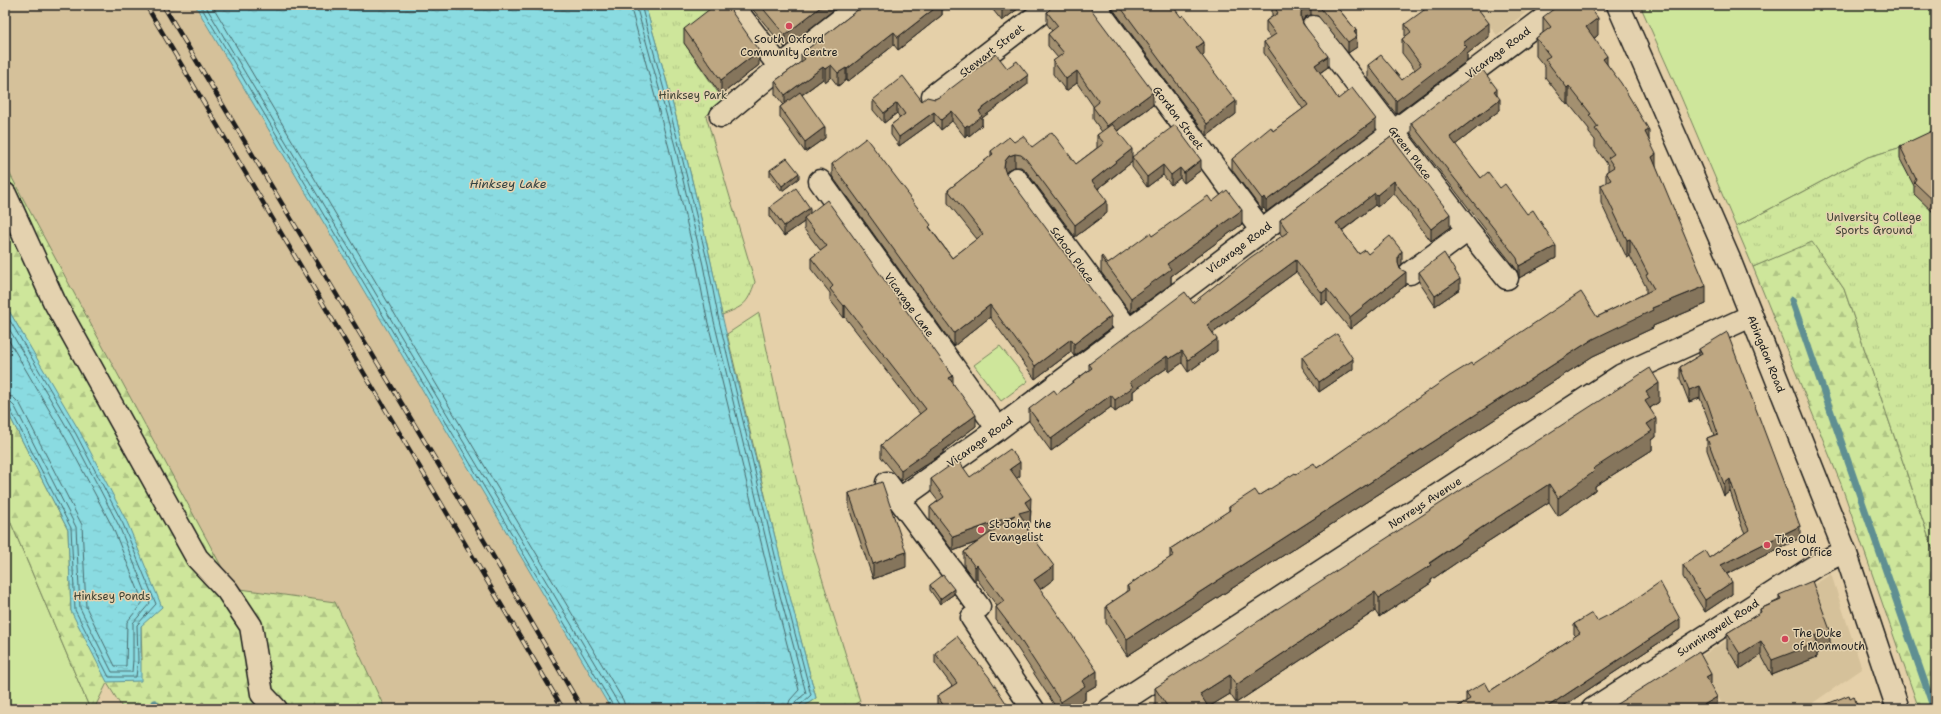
<svg xmlns="http://www.w3.org/2000/svg" width="1941" height="714" font-family="'Shantell Sans',sans-serif">
	<style>
		.built { fill: #d5c19a }
		.grass { fill: #cee69b; stroke: #75815c }
		.forest { fill: url(#forest-firs); stroke: #75815c }
		.park { fill: url(#park-tufts); stroke: #75815c }
		.water { fill: url(#water-ripples); stroke: #5e8f92 }
		.lines { fill: none; stroke-linecap: round; stroke-linejoin: round }
		.shore { stroke: #48686b; stroke-width: 1 }
		.stream { stroke: #5e8f92; stroke-width: 7 }
		.minor-casing { stroke: #1c1c1c; stroke-width: 25 }
		.major-casing { stroke: #1c1c1c; stroke-width: 25 }
		.minor { stroke: #e4d2af; stroke-width: 22 }
		.major { stroke: #e4d2af; stroke-width: 22 }
		.rail-casing { stroke: #1c1c1c; stroke-width: 4.5 }
		.rail { stroke: #e4d2af; stroke-width: 3; stroke-dasharray: 9; stroke-linecap: butt }
		.wall { fill: #a39070; stroke: #1c1c1c }
		.shaded-wall { fill: #85755b; stroke: #1c1c1c }
		.building { fill: #bea782; stroke: #1c1c1c }
		.poi-dot { fill: #d1495b; stroke: #e4d2af; stroke-width: 1.5 }
		.labels { text-anchor: middle; dominant-baseline: central; stroke-width: 3; stroke-linejoin: round; paint-order: stroke }
		.poi-label { font-size: 11px; fill: #1c1c1c; stroke: #e4d2af; text-anchor: start }
		.street-label { font-size: 11px; fill: #1c1c1c; stroke: #e4d2af }
		.park-label { font-size: 11px; fill: #404435; stroke: #e4d2af }
		.water-label { font-size: 12px; font-style: italic; fill: #324243; stroke: #e4d2af }
	</style>
	<defs>
		<pattern id="forest-firs" width="22" height="20" patternUnits="userSpaceOnUse"><rect width="22" height="20" fill="#cee69b"/><path d="M5 1l3.5 6h-7zM16 11l3.5 6h-7z" fill="#b0c585"/></pattern>
		<pattern id="park-tufts" width="24" height="20" patternUnits="userSpaceOnUse"><rect width="24" height="20" fill="#cee69b"/><path d="M3 7l-1-3M5 7V3M7 7l1-3M15 17l-1-3M17 17v-4M19 17l1-3" fill="none" stroke="#b0c585"/></pattern>
		<pattern id="water-ripples" width="26" height="14" patternUnits="userSpaceOnUse"><rect width="26" height="14" fill="#8adbe1"/><path d="M2 4q2-2 4 0t4 0M15 11q2-2 4 0t4 0" fill="none" stroke="#76bbc0"/></pattern>
	</defs>
	<rect width="100%" height="100%" fill="#e5d0a9"/>
	<filter id="ink" filterUnits="userSpaceOnUse"><feTurbulence type="fractalNoise" baseFrequency=".025" numOctaves="2"/><feDisplacementMap in="SourceGraphic" scale="8" xChannelSelector="R" yChannelSelector="G"/><feConvolveMatrix kernelMatrix="1 2 1 2 8 2 1 2 1" color-interpolation-filters="sRGB"/></filter>
	<g filter="url(#ink)">
		<!-- built -->
		<path class="built" d="M5 5H195L611 709H385L335 602 233 588 5 167Z
			M1473 5H1535L1497 35Z
			M1831 574 1862 669 1804 709H1725L1697 659Z"/>
		<!-- grass -->
		<path class="grass" d="M1640 5H1936V137L1868 157 1736 227 1681 97Z
			M1000 346 1028 381 1001 401 974 365Z
			M5 509 90 709H5Z"/>
		<!-- forest -->
		<path class="forest" d="M5 165 233 588 335 602 385 709H208L203 702 193 709H123L107 683 94 709H90L5 509V411H7L68 530 71 611 142 660 141 626 19 328 5 304Z
			M1812 241 1844 289 1936 559V709H1919L1841 484 1753 267Z"/>
		<!-- park -->
		<path class="park" d="M645 5H716L684 43 723 100 706 116 755 282C747 305 744 306 722 315 701 211 675 107 645 5Z
			M1936 137V559L1844 289 1812 242 1753 267 1736 227 1868 157Z
			M759 313 782 420 813 549 860 701 847 709H800L816 698 783 571 727 334Z"/>
		<!-- water -->
		<path class="water" d="M195 5H645C670 90 692 176 711 262 715 280 718 297 722 315 751 443 783 571 816 698L800 709H611Z
			M5 304 80 432 127 522 162 607 141 626V681L107 682 71 611 68 530 7 411H5Z"/>
		<g class="lines">
			<!-- shore -->
			<path class="shore" d="M200 5 615 709
				M205 5 618 703 620 709
				M212 5 623 700 626 709
				M630 5 669 148 697 266 707 319 769 575 799 690 790 700 787 709
				M636 5 675 146 703 265 713 317 774 573 806 693 795 702 793 709
				M641 5 679 145 708 264 718 316 779 572 811 695 800 705 798 709
				M5 312 76 434 123 524 156 604 137 625 138 660 136 677H109L75 610 71 528 10 409 5 407
				M5 322 72 436 119 526 150 603 133 623V660L132 672H112L80 608 76 527 15 407 11 403 5 402
				M5 334 66 439 113 528 143 602 127 622 126 666H115L86 607 82 525 20 404 13 397 5 396"/>
			<!-- stream -->
			<path class="stream" d="M1792 300 1934 709
				M155 703 158 709"/>
			<!-- minor casing -->
			<g class="minor-casing">
				<path id="minor" d="M732 5 780 67
					M1094 5 1262 231
					M1313 27 1468 230 1507 278
					M933 96 1051 5
					M721 116 780 67 860 5
					M1016 179 1129 331
					M820 181 998 429
					M5 194 54 301 197 558 227 590 251 626 262 694 276 709
					M1410 273 1468 230
					M887 483 979 607
					M900 499 998 429 1562 5
					M972 618 1033 709
					M1110 709 1622 375 1751 316
					M1593 709 1815 566 1845 551"/>
			</g>
			<!-- major casing -->
			<g class="major-casing">
				<path id="major" d="M1618 5 1729 259 1845 551 1898 709"/>
			</g>
			<!-- minor -->
			<use href="#minor" class="minor"/>
			<!-- major -->
			<use href="#major" class="major"/>
			<!-- rail casing -->
			<g class="rail-casing">
				<path id="rail" d="M146 5 563 709
					M163 5 489 549 582 709"/>
			</g>
			<!-- rail -->
			<use href="#rail" class="rail"/>
		</g>
		<!-- wall -->
		<path class="wall" d="M749 5H840L785 48Z
			M864 5H946L942 8V15L898 50 894 45 847 82 846 80 838 86 831 77 825 82 823 79 802 95 825 138 805 152 780 117V107L783 104 775 94V81L801 62V54Z
			M989 5H1023L1002 21Z
			M1110 5H1172L1204 55 1202 56 1236 114 1207 136Z
			M1270 5H1335L1356 30 1357 47 1348 53 1318 16 1311 15 1305 17 1302 21 1328 67 1320 73 1338 99 1376 130 1266 212 1264 208 1262 210 1232 170V159L1273 131 1303 109 1264 53V42L1271 38 1266 32V21L1273 16 1272 15V8Z
			M1047 12 1153 105 1118 131 1132 157 1201 170 1184 183 1180 178 1171 185 1163 175 1147 187 1132 167V162L1098 189 1107 213 1075 237 1026 171 1021 167H1015L1009 169 1005 173 1111 328 1074 356 1071 352 1035 379 990 317 954 346 832 176V164L908 196 931 229 952 258 977 239 948 203V190L991 156V151L1014 142 1032 147 1076 164 1097 148V135L1102 132 1093 119V106L1077 83 1066 91 1053 74V61L1058 58 1048 46V34L1052 31 1047 24Z
			M1543 17 1598 35 1594 39 1607 64 1649 140 1656 167 1706 304 1653 326V328L1593 356 1127 656 1106 623V606L1127 592V586L1170 558V549L1229 511V507L1259 496 1296 474 1317 468 1472 365 1597 317 1646 293V287L1630 256 1627 258 1601 203V185L1606 183V172L1608 171V165L1595 147V140L1589 133V129L1569 104 1567 105 1545 77V67L1536 56V38L1543 33Z
			M1405 24 1489 37 1467 54V61L1396 114 1368 78V65L1402 80 1415 70 1402 53V39L1405 37Z
			M684 29 759 65 721 95 684 43Z
			M1007 68 1028 84 982 118V125L969 136 967 134 965 137 952 121 941 130 934 121 899 146 891 135V125L900 118 897 113 884 123 873 110V100L922 101 935 99Z
			M1497 95 1500 110 1455 145 1481 178 1500 188 1556 258 1519 278 1517 270 1411 134V123Z
			M1936 134V215L1914 194V186L1900 159V146Z
			M1391 137 1450 227 1431 241 1394 193 1377 207 1375 205 1342 231 1359 254H1368L1402 264 1400 267 1406 285 1350 329 1327 301 1322 305 1296 272 1213 333 1217 351 1188 372 1182 363 1169 372 1167 368 1133 391V399L1115 412 1111 407 1051 451 1029 421V409L1057 394 1089 370V364L1193 303 1282 236 1280 233V220Z
			M770 170 799 178 782 191 770 176Z
			M1212 202 1242 224 1171 276V284L1131 313 1101 272V257L1108 264 1152 236Z
			M770 207 810 213 953 383 976 426 943 451V453L901 481 881 457V445L920 414 845 317 844 318 830 300V293L811 269V258L821 251 804 229V222L784 236 770 217Z
			M1419 272 1460 289 1435 306 1419 282Z
			M1699 349 1800 538 1727 574 1732 594 1705 612 1683 577V565L1709 558 1745 533 1742 527 1730 491 1724 496 1707 450V438L1714 435 1700 398 1689 402 1680 379V367L1699 356Z
			M1302 357 1353 369 1319 392 1302 367Z
			M1659 402 1650 408 1656 437 1652 440V450L1595 486V490L1558 516 1549 502 1481 546 1431 580V583L1379 617 1375 611 1236 703 1230 694 1207 708V709H1157L1155 706V688Z
			M1020 476 1016 478 1031 511 1030 523 1027 524 1029 533 1054 579 1040 589 1097 685 1085 692V700L1071 709H1057L1018 649 996 620V607L997 606 977 579 975 581 964 566V552L978 542 953 551 930 520V507L938 501 931 492V479Z
			M849 493 906 567 873 579 849 508Z
			M930 585 954 594 940 604 930 590Z
			M1779 595 1830 645 1817 650V657L1772 675 1761 655 1740 669 1727 648V633L1760 613V609L1779 600Z
			M1597 621 1680 629 1559 709H1454L1466 701V693L1490 691 1576 636 1574 634V624Z
			M935 653 1010 709H939L937 707V696L952 686 935 663Z"/>
		<!-- shaded-wall -->
		<path class="shaded-wall" d="M823 5H840L785 48V35Z
			M939 5H946L942 8V15L898 50V37Z
			M1006 5H1023L1002 21V8Z
			M1308 5H1311V15L1305 17 1301 23V12L1305 6Z
			M1369 5H1373L1369 8Z
			M1598 18V35L1586 45V27Z
			M1489 23V37L1467 54V61L1396 114V101L1463 43Z
			M1356 30 1357 47 1348 53V42L1354 32Z
			M894 32V45L847 82V69Z
			M1204 42V55L1196 61V48Z
			M759 51V65L721 95V80Z
			M1328 56V67L1315 76V65Z
			M1607 56V74L1603 59Z
			M831 65V77L825 82V69Z
			M823 67V79L785 107V95Z
			M846 68V80L838 86V73Z
			M1077 71V83L1066 91V79Z
			M1028 75V84L982 118V125L969 136V126L979 111Z
			M1569 86V104L1567 105V88Z
			M1497 89V101L1494 91Z
			M1153 92V105L1107 138V126Z
			M1500 99V110L1450 149V137Z
			M1236 101V114L1207 136V124Z
			M897 103V113L884 123V113Z
			M952 111V121L941 130V120Z
			M934 112V121L899 146V137Z
			M1376 119V130L1266 212V201Z
			M967 125V134L965 137V127Z
			M825 127V138L805 152V142Z
			M1649 130V147L1645 132Z
			M1132 149V162L1092 193V181Z
			M1015 154V167L1009 169 1005 174 1004 168 1005 161 1009 156Z
			M1656 154V171L1652 157Z
			M1201 160V170L1184 183V173Z
			M1163 165V175L1147 187V177Z
			M1180 168V178L1171 185V175Z
			M799 173V178L782 191V186Z
			M1394 181V193L1377 207V195Z
			M1375 193V205L1336 235V223Z
			M1264 197V208L1262 210V199Z
			M1107 201V213L1075 237V225Z
			M810 208V218H804V222L784 236V226Z
			M1242 210V224L1171 276V284L1131 313V298L1167 264Z
			M1450 214V227L1431 241V229Z
			M1630 239V256L1627 258V240Z
			M1556 246V258L1519 278V266Z
			M1402 251V264L1398 268V256Z
			M1296 260V272L1207 337V325Z
			M1406 272V285L1350 329V317Z
			M1460 279V289L1435 306V296Z
			M1706 286V304L1653 326V328L1593 356 1127 656V639L1593 339 1652 308Z
			M1327 289V301L1322 305V293Z
			M845 305V317L844 318V306Z
			M990 305V317L954 346V333Z
			M1111 316V328L1074 356V344Z
			M1071 339V352L1035 379V366Z
			M1217 339V351L1188 372V360Z
			M1182 351V363L1169 372V359Z
			M1167 356V368L1133 391V399L1115 412V400L1130 382Z
			M1353 359V369L1319 392V382Z
			M953 376V387L949 378Z
			M1659 383V402L1650 408V416L1645 401 1646 392Z
			M1700 386V398L1689 402V390Z
			M1111 395V407L1051 451V439Z
			M976 415V426L943 451V453L901 481V470Z
			M1656 418V437L1652 440V450L1595 486V490L1558 516V498L1647 424Z
			M1020 462V476L1010 483V469Z
			M1730 479V491L1724 496V484Z
			M1549 484V502L1481 546 1431 580V583L1379 617V598L1481 528Z
			M1031 498 1030 523 1019 527V513L1025 502Z
			M1015 515V528L953 551V537Z
			M1800 526V538L1721 577V565Z
			M906 552V567L873 579V564Z
			M977 565V579L975 581V567Z
			M1054 566V579L1034 594V580Z
			M1732 582V594L1705 612V600Z
			M954 589V594L940 604V599Z
			M1375 592V611L1236 703V685Z
			M1680 619V629L1559 709H1544Z
			M1830 630V645L1817 650V657L1772 675V660L1815 636Z
			M1761 641V655L1740 669V654Z
			M1097 671V685L1085 692V700L1071 709H1061V702L1082 681Z
			M1711 674V684L1706 687V677Z
			M1230 675V694L1207 708V709H1200V694Z
			M1717 697V707L1714 709H1697Z"/>
		<!-- building -->
		<path class="building" d="M715 5H727L759 51 721 80 684 29Z
			M760 5H823L785 35Z
			M864 5H939L898 37 894 32 847 69 846 68 838 73 831 65 825 69 823 67 785 95 775 81 805 59 801 54Z
			M999 5H1006L1002 8Z
			M1054 5H1088L1153 92 1107 126 1093 107 1099 102 1077 71 1066 79 1053 61 1064 53 1048 34 1058 26 1047 12Z
			M1119 5H1172L1181 17 1183 15 1204 42 1196 48 1236 101 1207 124Z
			M1273 5H1308L1305 6 1301 12V18L1303 24 1328 56 1315 65 1338 99 1352 88 1376 119 1266 201 1264 197 1262 199 1232 159 1271 127 1273 131 1308 105 1264 42 1276 34 1266 21 1278 13Z
			M1318 5H1335L1356 30 1354 32 1357 36 1348 42Z
			M1431 5H1475L1489 23 1463 43 1467 47 1396 101 1368 65 1381 55 1402 80 1421 65 1402 39 1411 32 1405 24Z
			M1559 5H1588L1598 18 1586 27 1607 56 1603 59 1621 83 1649 130 1645 132 1656 154 1652 157 1706 286 1652 308 1653 310 1593 339 1127 639 1106 606 1130 590 1127 586 1174 555 1170 549 1230 510 1229 507 1255 490 1259 496 1295 473 1296 474 1314 463 1317 468 1450 376 1471 363 1472 365 1581 292 1597 317 1654 289 1646 275 1648 274 1630 239 1627 240 1601 185 1611 180 1606 172 1614 167 1608 158 1614 154 1595 129 1598 127 1589 115 1591 114 1569 86 1567 88 1545 59 1550 56 1536 38 1551 27 1543 17Z
			M996 54 1007 68 1017 61 1028 75 979 111 982 116 969 126 967 125 965 127 952 111 941 120 934 112 899 137 891 125 905 114 897 103 884 113 873 100 903 76 922 101 927 97 935 99 941 96Z
			M1482 69 1497 89 1494 91 1500 99 1450 137 1481 178 1488 172 1500 188 1505 184 1527 214 1533 210 1556 246 1519 266 1517 258 1411 123Z
			M800 92 825 127 805 142 780 107Z
			M1112 124 1132 149 1092 181 1107 201 1075 225 1026 159 1021 155 1015 154 1009 156 1005 161 1004 168 1006 174 1111 316 1074 344 1071 339 1035 366 990 305 954 333 832 164 866 138 908 193 907 194 931 225 929 227 952 258 983 234 948 190 993 154 991 151 1009 137 1014 142 1023 136 1032 147 1052 132 1076 164 1104 143 1097 135Z
			M1175 125 1201 160 1184 173 1180 168 1171 175 1163 165 1147 177 1132 157Z
			M1934 130 1936 134V203L1914 182 1916 179 1900 146Z
			M1391 137 1450 214 1431 229 1394 181 1377 195 1375 193 1336 223 1359 254 1365 250 1368 254 1390 236 1402 251 1398 256V263L1400 269 1406 272 1350 317 1327 289 1322 293 1296 260 1207 325 1217 339 1188 360 1182 351 1169 359 1167 356 1130 382 1133 387 1115 400 1111 395 1051 439 1029 409 1054 390 1057 394 1092 368 1089 364 1185 292 1193 303 1251 257 1288 232 1280 220Z
			M787 158 799 173 782 186 770 170Z
			M796 188 810 208 784 226 770 207Z
			M1227 190 1242 210 1167 264 1171 269 1131 298 1101 257 1102 256 1108 264 1150 233 1152 236 1208 196 1212 202Z
			M827 200 953 376 949 378 976 415 942 440 943 441 901 470 881 445 926 409 845 305 844 306 830 289 833 286 811 258 827 246 804 218Z
			M1444 253 1460 279 1435 296 1419 272Z
			M1727 332 1800 526 1721 565 1732 582 1705 600 1683 565 1705 551 1709 558 1749 530 1742 515 1730 479 1724 484 1707 438 1718 434 1708 404 1700 386 1689 390 1680 367 1702 354 1699 349Z
			M1337 334 1353 359 1319 382 1302 357Z
			M1650 368 1659 383 1646 392 1650 398 1645 401 1656 418 1647 424 1652 431 1593 469 1595 471 1558 498 1549 484 1481 528 1429 563 1431 565 1379 598 1375 592 1236 685 1230 675 1200 694 1207 705 1202 709H1169L1155 688Z
			M1010 449 1020 462 1010 469 1031 498 1025 502 1030 510 1019 513 1029 528 1027 529 1054 566 1034 580 1097 671 1082 681 1085 686 1061 702 1018 636 996 607 1004 601 977 565 975 567 964 552 1015 515 953 537 930 507 944 497 931 479 958 460 970 477Z
			M882 482 906 552 873 564 849 493Z
			M943 575 954 589 940 599 930 585Z
			M1812 581 1830 630 1815 636 1817 643 1772 660 1761 641 1740 654 1727 633 1761 612 1760 609 1781 600 1779 595Z
			M1660 582 1680 619 1544 709H1454L1470 699 1466 693 1485 682 1490 691 1580 633 1574 624 1592 613 1597 621 1624 607Z
			M957 636 989 677 1010 709H946L937 696 957 683 935 653Z
			M1699 652 1711 674 1706 677 1717 697 1697 709H1609Z
			M1849 695 1850 698 1854 696 1858 709H1823L1822 706Z"/>
	</g>
	<!-- markers -->
	<g class="poi-dot">
		<circle cx="789" cy="26" r="4"/>
		<circle cx="981" cy="530" r="4"/>
		<circle cx="1767" cy="545" r="4"/>
		<circle cx="1785" cy="639" r="4"/>
	</g>
	<g class="labels">
		<!-- poi labels -->
		<g class="poi-label">
			<text x="789" y="39" text-anchor="middle">South Oxford<tspan x="789" dy="13">Community Centre</tspan></text>
			<text x="989" y="524">St John the<tspan x="989" dy="13">Evangelist</tspan></text>
			<text x="1775" y="539">The Old<tspan x="1775" dy="13">Post Office</tspan></text>
			<text x="1793" y="633">The Duke<tspan x="1793" dy="13">of Monmouth</tspan></text>
		</g>
		<!-- street labels -->
		<g class="street-label">
			<text transform="translate(992 51) rotate(-38)">Stewart Street</text>
			<text transform="translate(1498 53) rotate(-37)">Vicarage Road</text>
			<text transform="translate(1178 118) rotate(53)">Gordon Street</text>
			<text transform="translate(1410 153) rotate(53)">Green Place</text>
			<text transform="translate(1239 248) rotate(-37)">Vicarage Road</text>
			<text transform="translate(1072 255) rotate(54)">School Place</text>
			<text transform="translate(909 305) rotate(54)">Vicarage Lane</text>
			<text transform="translate(1766 354) rotate(68)">Abingdon Road</text>
			<text transform="translate(980 442) rotate(-36)">Vicarage Road</text>
			<text transform="translate(1425 503) rotate(-33)">Norreys Avenue</text>
			<text transform="translate(1718 628) rotate(-33)">Sunningwell Road</text>
		</g>
		<!-- park labels -->
		<g class="park-label">
			<text x="693" y="95">Hinksey Park</text>
			<text x="1874" y="217">University College<tspan x="1874" dy="13">Sports Ground</tspan></text>
			<text x="112" y="596">Hinksey Ponds</text>
		</g>
		<!-- water labels -->
		<g class="water-label">
			<text x="508" y="184">Hinksey Lake</text>
		</g>
	</g>
	<!-- margin -->
	<rect width="1941" height="714" fill="none" stroke="#e4d2af" stroke-width="20"/>
	<rect x="10" y="10" width="1921" height="694" fill="none" stroke="#1c1c1c" stroke-width="1.5" filter="url(#ink)"/>
</svg>
